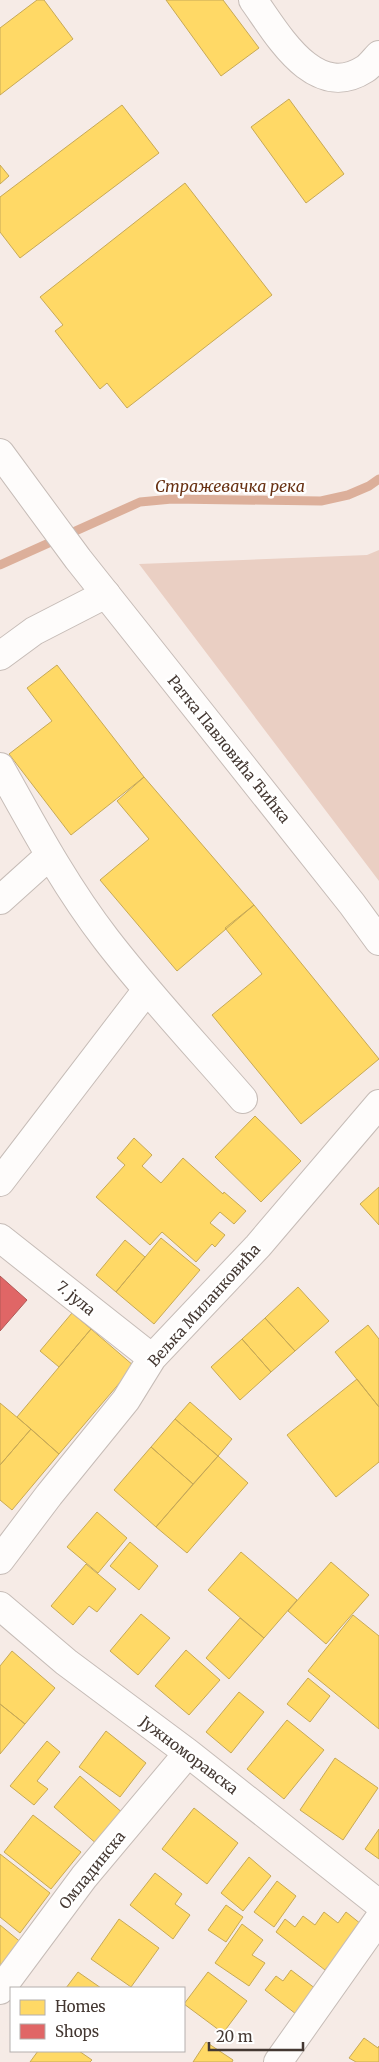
<svg xmlns="http://www.w3.org/2000/svg" width="379" height="2062" font-family="Merriweather,serif">
	<style>
		.green { fill: #eacfc3 }
		.homes { fill: #ffd966; stroke: #c7a956 }
		.shops { fill: #e06666; stroke: #b15856 }
		.lines { fill: none; stroke-linecap: round; stroke-linejoin: round }
		.stream { stroke: #dcaf9a; stroke-width: 9 }
		.street-casing { stroke: #c6bcb7; stroke-width: 30 }
		.primary-casing { stroke: #c6bcb7; stroke-width: 30 }
		.street { stroke: #fefcfb; stroke-width: 28 }
		.primary { stroke: #fefcfb; stroke-width: 28 }
		.labels { text-anchor: middle; dominant-baseline: central; stroke-width: 5; stroke-linejoin: round; paint-order: stroke }
		.street-label { font-size: 15px; fill: #443832; stroke: #fff }
		.water-label { font-size: 16px; font-style: italic; fill: #693214; stroke: #fff }
	</style>
	<rect width="100%" height="100%" fill="#f6ebe6"/>
	<!-- green -->
	<path class="green" d="M379 550V881L139 564 367 555Z"/>
	<!-- homes -->
	<path class="homes" d="M37 0H44L73 39 0 95V28Z
		M166 0H223L259 48 221 76Z
		M289 99 344 174 306 203 251 127Z
		M122 105 159 153 20 258 0 232V197Z
		M0 165 9 176 0 184Z
		M185 183 272 295 127 408 107 383 100 389 55 331 63 325 40 297Z
		M57 665 144 777 71 835 9 754 52 721 27 688Z
		M144 777 254 905 177 971 100 880 149 839 117 801Z
		M254 905 379 1059 301 1124 212 1015 262 974 225 928Z
		M255 1116 301 1161 261 1202 215 1157Z
		M134 1138 152 1155 142 1166 161 1183 183 1158 223 1194 224 1192 246 1211 234 1224 220 1212 210 1223 225 1235 215 1247 212 1244 196 1262 162 1232 150 1245 96 1197 125 1165 117 1158Z
		M379 1187V1225L360 1204Z
		M161 1238 200 1270 154 1324 116 1292Z
		M125 1240 145 1257 116 1292 96 1275Z
		M298 1287 329 1321 295 1351 265 1318Z
		M72 1313 91 1329 59 1367 40 1351Z
		M265 1318 295 1351 271 1372 242 1339Z
		M368 1325 379 1339V1407L335 1352Z
		M91 1329 134 1366 59 1454 17 1417Z
		M242 1339 271 1372 240 1400 211 1367Z
		M357 1379 379 1407V1462L336 1497 287 1435Z
		M190 1402 232 1439 218 1456 175 1419Z
		M0 1403 31 1429 0 1465Z
		M175 1419 218 1456 193 1484 151 1447Z
		M31 1429 59 1454 12 1510 0 1500V1465Z
		M151 1447 193 1484 156 1527 114 1490Z
		M218 1456 248 1483 187 1553 156 1527Z
		M97 1512 127 1538 98 1573 67 1547Z
		M130 1542 158 1566 139 1590 110 1566Z
		M241 1552 297 1600 264 1638 208 1590Z
		M331 1562 369 1595 326 1644 288 1611Z
		M86 1564 116 1589 97 1612 89 1606 73 1625 51 1606Z
		M141 1614 170 1638 138 1675 110 1651Z
		M353 1615 379 1636V1729L308 1671Z
		M240 1618 264 1638 229 1679 206 1658Z
		M186 1650 220 1680 189 1715 155 1686Z
		M12 1651 55 1688 25 1724 0 1704V1666Z
		M308 1678 330 1696 310 1722 287 1704Z
		M239 1692 264 1712 231 1753 206 1732Z
		M0 1704 25 1724 0 1754Z
		M287 1720 324 1750 284 1799 247 1769Z
		M106 1731 146 1763 120 1797 79 1767Z
		M47 1741 60 1752 37 1781 48 1789 34 1805 10 1786Z
		M335 1758 378 1788 343 1840 300 1810Z
		M80 1776 124 1814 98 1845 54 1807Z
		M194 1808 238 1843 207 1884 162 1849Z
		M33 1815 81 1852 51 1889 4 1852Z
		M379 1829V1859L365 1849Z
		M0 1854 50 1893 20 1933 0 1917Z
		M249 1857 271 1876 243 1911 221 1893Z
		M155 1873 182 1894 175 1904 190 1915 173 1939 130 1905Z
		M277 1881 296 1896 274 1927 254 1912Z
		M226 1905 243 1917 226 1942 208 1930Z
		M324 1912 338 1923 346 1912 361 1924 325 1970 276 1932 285 1919 295 1927 303 1916 315 1925Z
		M119 1919 159 1948 131 1987 91 1959Z
		M242 1924 263 1940 252 1955 265 1963 249 1986 215 1963Z
		M0 1925 23 1944 0 1972Z
		M291 1970 316 1989 296 2014 265 1990 276 1976 283 1981Z
		M78 1972 101 1988H66Z
		M208 1972 247 2001 223 2033 184 2004Z
		M364 2038 378 2048 379 2046V2062H356L349 2058Z
		M206 2042 233 2060 232 2062H193Z
		M38 2051H79L92 2060 90 2062H30Z"/>
	<!-- shops -->
	<path class="shops" d="M0 1276 27 1300 0 1331Z"/>
	<g class="lines">
		<!-- stream -->
		<path class="stream" d="M0 565 140 502 172 499 321 501 348 495 369 486 379 479"/>
		<!-- street casing -->
		<g class="street-casing">
			<path id="street" d="M253 0C277 33 314 102 365 69 370 66 375 59 379 55
				M0 656 34 631 106 594
				M0 767C33 826 65 886 106 939 149 995 197 1046 243 1099
				M0 900 50 855
				M0 1182 146 991
				M0 1238 152 1358
				M0 1560 49 1495 126 1400 152 1358 258 1246 379 1104
				M0 1606 66 1662 188 1753 379 1904
				M0 1990 84 1877 188 1753
				M278 2062 379 1919"/>
		</g>
		<!-- primary casing -->
		<g class="primary-casing">
			<path id="primary" d="M0 453 78 559 352 904 379 941"/>
		</g>
		<!-- street -->
		<use href="#street" class="street"/>
		<!-- primary -->
		<use href="#primary" class="primary"/>
	</g>
	<g class="labels">
		<!-- street labels -->
		<g class="street-label">
			<text transform="translate(229 749) rotate(51)">Ратка Павловића Ћићка</text>
			<text transform="translate(76 1298) rotate(39)">7. јула</text>
			<text transform="translate(204 1305) rotate(-48)">Вељка Миланковића</text>
			<text transform="translate(189 1755) rotate(37)">Јужноморавска</text>
			<text transform="translate(92 1870) rotate(-51)">Омладинска</text>
		</g>
		<!-- water labels -->
		<g class="water-label">
			<text x="230" y="486">Стражевачка река</text>
		</g>
	</g>
	<!-- legend -->
	<rect x="10" y="1987" width="175" height="65" fill="#ffffff" stroke="#b4afad"/>
	<rect x="20" y="2000" width="25" height="15" fill="#ffd966" stroke="#b4afad"/>
	<text x="55" y="2012" font-size="15" fill="#443832">Homes</text>
	<rect x="20" y="2024" width="25" height="15" fill="#e06666" stroke="#b4afad"/>
	<text x="55" y="2037" font-size="15" fill="#443832">Shops</text>
	<!-- scale -->
	<path d="M209 2042v8h94v-8" fill="none" stroke="#443832" stroke-width="2.5"/>
	<text x="216" y="2042" font-size="15" fill="#443832" stroke="#ffffff" stroke-width="4" paint-order="stroke">20 m</text>
</svg>
